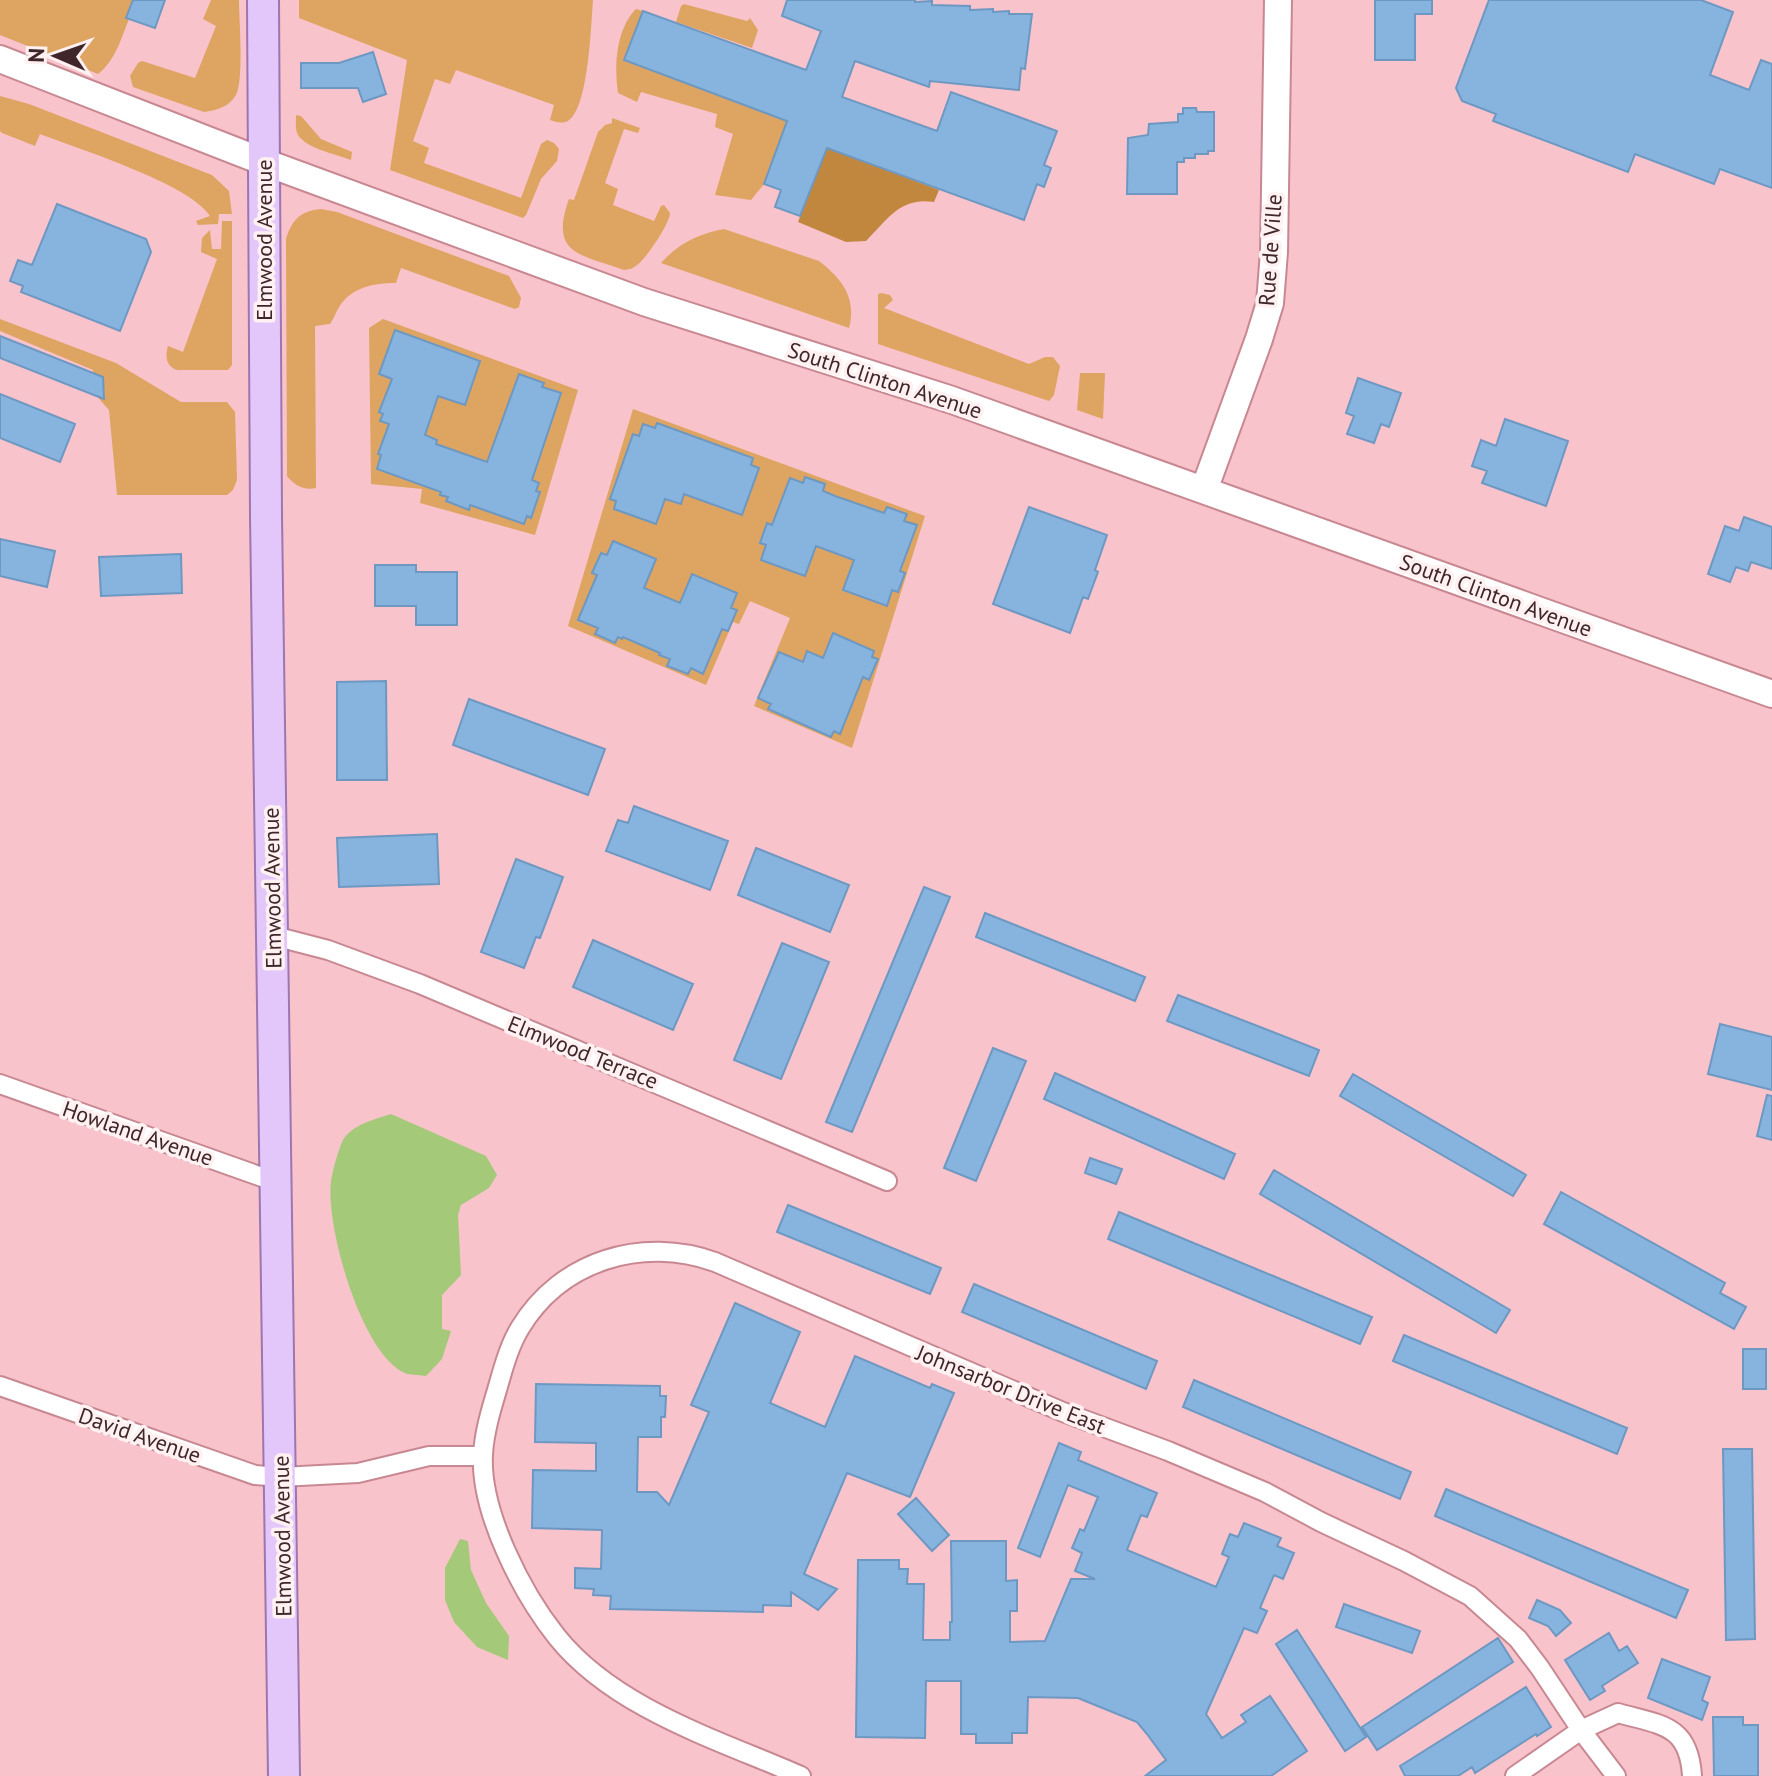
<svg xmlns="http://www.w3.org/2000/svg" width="1772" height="1776" font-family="'PT Sans',sans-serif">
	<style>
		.green { fill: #dea461; fill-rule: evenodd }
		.forest { fill: #c2873f }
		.water { fill: #a4c979 }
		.building { fill: #87b3df; stroke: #6d98c2; stroke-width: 2 }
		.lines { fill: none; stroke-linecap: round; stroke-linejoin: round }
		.street-casing { stroke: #c88892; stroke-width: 22 }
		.secondary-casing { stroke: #c88892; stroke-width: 30 }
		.primary-casing { stroke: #9d76af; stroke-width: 34 }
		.street { stroke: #fff; stroke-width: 18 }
		.secondary { stroke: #fff; stroke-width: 26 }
		.primary { stroke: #e3c7fa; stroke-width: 30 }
		.labels { text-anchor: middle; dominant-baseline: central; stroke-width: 7; stroke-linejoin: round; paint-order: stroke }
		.street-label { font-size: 22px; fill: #3f262a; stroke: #fff0f2 }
	</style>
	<rect width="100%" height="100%" fill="#f9c3cb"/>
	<!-- green -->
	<path class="green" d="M0 0H133L126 18 129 19C121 39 115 61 98 74L0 35Z
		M211 0H239C239 20 244 79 236 95 229 107 217 110 204 112L133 87 130 76 138 63 142 61 195 78 216 26 203 19Z
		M299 0H593C591 24 589 108 568 121 561 124 556 122 550 120L554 105 456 70 450 84 435 79 413 141 429 148 424 163 521 198 541 144 547 140 554 143 559 149 557 161 541 179 526 215 523 218 390 170 407 60 299 18Z
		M684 4 747 21 750 18 758 30 752 48 676 22 681 6Z
		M636 9 643 11 625 59 787 121 764 184 751 200 715 195 733 134 715 127 717 114 641 92 637 102 618 93C614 66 616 29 636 9Z
		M0 96 29 104 212 175 229 191 232 214H219L218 224 198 225 196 221 210 216C190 184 79 149 40 134L35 146 2 133 0 131Z
		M296 115 301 116 321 139 352 152 351 160C336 154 307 149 298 135 295 130 296 121 296 115Z
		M612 118 640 128 638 133 624 129 605 183 618 189 613 205 654 221 661 206 664 205 670 213C670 223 646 259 637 265 632 269 631 269 624 270 580 254 549 255 569 199L574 200 598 132 605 125 612 123Z
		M321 209 337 212 509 276 521 298 519 307 515 309 401 268 396 283C374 283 352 287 339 307 335 313 334 319 330 324L315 326 316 488C304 491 294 485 287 476L286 239C292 219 301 211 321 209Z
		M222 221H232V365L228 370H177C166 366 165 357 168 346L183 352 217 259 201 252 202 238 210 230 212 249H221Z
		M724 229 819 261C842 279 857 298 849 328L661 263C679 243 698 234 724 229Z
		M881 293 890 295 893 300 884 308 1029 364 1045 357H1053L1060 366 1054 395 1049 401 878 344V294Z
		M0 319 116 363 181 402H227L235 412 237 480 233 490 227 495H117L109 410 93 392V370L0 331Z
		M383 319 578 390 535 535 420 503 422 489 371 484 369 328ZM480 361 465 405 438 396 425 435 437 440 422 484 377 469 389 424 380 421 383 414 379 412 389 387 395 380ZM519 375 543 383 542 387 561 393 535 471 527 478 539 483 536 491 539 492 530 517 527 516 524 524 471 505 468 509 446 501 448 497 440 494 455 452 487 462Z
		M1080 373H1105L1103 419 1077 410Z
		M633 409 925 516 852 748 754 706 790 618 750 601 739 624 733 622 706 685 568 626ZM658 423 680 431 678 437H696L753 458 751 465 684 494 680 504 665 499 656 524 614 509 631 458 625 455 633 434 639 436 643 424 655 428ZM806 477 825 484 823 491 835 495 833 502 870 516 873 509 884 513 887 507 906 515 904 521 916 525 900 571 905 574 898 592 892 590 886 606 843 590 854 560 816 546 805 576 761 560 766 545 760 543 767 523 774 525 778 507 790 478 803 483ZM613 541 656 559 644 589 680 603 692 574 736 610 728 631 722 629 703 673 691 668 688 674 668 666 670 659 659 655 662 647 625 632 622 639 618 637 615 643 596 635 598 628 579 620 597 575 592 572 600 553 607 555ZM833 634 874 651 869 679 863 677 840 733 834 731 831 737 769 710 771 704 759 698 779 652 803 661 808 651 823 658Z"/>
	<!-- forest -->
	<path class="forest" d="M817 144 939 190 934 202C900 197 888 219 866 241L846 242 798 222 819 168Z"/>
	<!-- water -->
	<path class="water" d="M391 1114 486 1156 497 1175 489 1188 461 1205 458 1215 461 1275 442 1295V1329L451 1331 442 1359 426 1376C420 1375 413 1375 407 1374 362 1358 325 1225 331 1181 333 1170 338 1150 343 1140 352 1125 375 1119 391 1114Z
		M460 1539 468 1541 471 1570 486 1603 509 1636 508 1660 477 1647 454 1622 445 1600V1568Z"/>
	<!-- building -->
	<path class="building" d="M133 0H165L155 28 126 18Z
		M787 0H915V2L932 1V5L970 6V10L993 9V12L1009 11V14H1032L1025 69 1021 68 1019 90 930 81 929 87 855 61 842 97 937 131 951 92 1057 131 1044 165 1051 168 1044 187 1037 184 1024 220 827 148 800 216 775 207 781 190 764 184 787 121 624 60 643 11 806 70 821 31 782 16Z
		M1375 0H1432V14H1415V60H1375Z
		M1489 0H1701L1733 12 1710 75 1749 90 1761 60 1772 64V188L1720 169 1714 184 1635 154 1628 172 1493 121 1496 114 1462 101 1456 88Z
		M373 52 386 94 363 102 358 88H301V63H339Z
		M1183 108H1196L1197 112H1214V151H1208V154H1195V158H1184V162H1177V194H1127L1128 138 1148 135 1149 124 1178 122V114H1183Z
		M57 204 146 239 151 252 120 331 21 292 23 286 10 281 18 260 32 265Z
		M395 330 480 361 465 405 438 396 425 435 437 440 436 444 487 462 519 374 544 383 542 387 561 393 532 480 539 483 536 491 540 492 531 518 527 516 524 524 470 505 469 510 446 501 448 497 440 495 441 492 377 469 381 455 378 454 389 424 380 421 383 414 379 412 392 379 379 374Z
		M0 336 103 377 104 399 0 358Z
		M1358 378 1401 393 1389 427 1381 424 1374 443 1347 434 1354 416 1346 413Z
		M0 394 75 424 60 462 0 438Z
		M1505 419 1568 441 1546 506 1482 483 1487 471 1472 466 1481 440 1496 446Z
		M657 423 753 458 751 465 759 468 742 515 684 494 681 504 665 499 656 524 614 509 616 501 610 499 633 434 639 436 643 424 655 428Z
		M805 477 825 484 823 491 835 496 884 513 887 507 907 514 904 521 917 525 900 571 905 573 898 592 892 590 887 606 843 590 854 560 816 546 805 576 761 560 766 545 760 543 767 523 772 525 790 478 803 483Z
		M1029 507 1107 535 1095 570 1098 572 1088 599 1083 597 1070 633 993 604Z
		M1744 517 1772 527V569L1751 562 1748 571 1736 567 1730 582 1708 574 1725 526 1739 531Z
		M0 539 55 551 47 587 0 576Z
		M613 541 656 559 644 588 680 603 692 574 737 593 731 608 737 610 728 631 722 629 703 674 691 668 688 674 667 666 670 659 659 655 660 653 623 637 622 639 618 637 615 643 595 634 598 628 578 620 597 575 592 573 601 553 607 555Z
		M181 554 182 593 101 596 99 557Z
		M375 565H416V572H457V625H416V606H375Z
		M833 633 874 651 872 657 878 659 869 680 863 677 840 734 834 731 831 737 768 709 771 704 758 698 779 652 803 662 807 651 823 658Z
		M386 681 387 780H337V682Z
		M469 699 605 749 588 795 453 745Z
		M634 806 728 841 710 890 606 851 618 820 628 823Z
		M437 834 439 884 339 887 337 838Z
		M756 848 849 885 830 932 738 895Z
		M516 859 563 877 540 938 536 937 524 968 481 952Z
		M924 887 950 897 852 1132 826 1122Z
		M985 913 1145 977 1135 1001 976 937Z
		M593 940 693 984 673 1030 573 987Z
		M782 943 829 962 781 1079 734 1060Z
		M1178 995 1319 1050 1309 1076 1167 1021Z
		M1720 1024 1772 1037V1090L1708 1074Z
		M993 1048 1026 1061 976 1181 944 1168Z
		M1055 1073 1235 1154 1224 1179 1044 1099Z
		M1353 1074 1526 1175 1513 1196 1340 1096Z
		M1767 1095 1772 1096V1140L1757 1136Z
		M1090 1158 1122 1169 1116 1184 1085 1173Z
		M1274 1170 1510 1310 1496 1333 1260 1194Z
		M1561 1192 1725 1283 1720 1293 1746 1307 1734 1329 1544 1224Z
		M788 1205 941 1268 930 1294 777 1232Z
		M1119 1212 1372 1317 1360 1344 1108 1239Z
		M974 1284 1157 1361 1146 1389 962 1312Z
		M735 1303 800 1332 770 1403 825 1427 855 1356 930 1388 932 1384 954 1393 910 1497 847 1473 804 1574 837 1589 818 1610 791 1592V1606L763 1605V1612L610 1609 611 1596 593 1595 594 1589 575 1588V1568L601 1569 602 1530 532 1528 533 1470 596 1471V1443L535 1442 536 1384 660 1386V1396H666L665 1417H661V1437H638L637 1492H657L669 1505 709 1412 691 1405Z
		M1404 1335 1627 1428 1617 1454 1393 1361Z
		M1743 1349H1766V1389H1743Z
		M1194 1380 1411 1472 1400 1499 1183 1407Z
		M1059 1443 1081 1452 1078 1460 1157 1493 1147 1517 1141 1515 1127 1550 1216 1587 1229 1557 1222 1554 1230 1534 1238 1537 1244 1523 1281 1538 1277 1546 1294 1553 1283 1579 1274 1575 1260 1608 1267 1611 1257 1633 1244 1628 1206 1714 1222 1738 1246 1722 1241 1715 1270 1696 1307 1751 1271 1776H1145L1166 1760 1147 1734 1137 1722 1078 1698 1028 1697 1027 1733H1012V1743H976V1734H961V1681H926L925 1738 856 1737 858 1560H899V1569H908L907 1584H924L923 1640H950V1622H952L951 1541H1006V1581L1017 1580V1611H1010V1642L1045 1641 1071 1579H1095L1075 1571 1082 1553 1072 1548 1080 1529 1084 1531 1098 1497 1068 1485 1040 1557 1018 1548Z
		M1723 1449H1752L1755 1639 1726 1640Z
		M1446 1489 1688 1590 1676 1618 1435 1516Z
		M916 1498 949 1535 932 1551 898 1514Z
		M1537 1600 1560 1610 1571 1623 1556 1636 1548 1626 1529 1618Z
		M1344 1604 1420 1631 1412 1653 1336 1627Z
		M1297 1630 1366 1737 1345 1751 1276 1644Z
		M1609 1633 1619 1651 1627 1646 1638 1663 1602 1686 1605 1691 1590 1700 1565 1660Z
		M1498 1638 1513 1662 1377 1750 1362 1727Z
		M1662 1659 1710 1677 1702 1700 1708 1703 1702 1720 1648 1698Z
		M1526 1687 1551 1727 1537 1736 1536 1734 1475 1773 1472 1767 1458 1776H1405L1400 1766Z
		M1713 1717H1743V1725H1758V1776H1714Z"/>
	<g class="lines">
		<!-- street casing -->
		<g class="street-casing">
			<path id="street" d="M274 936 328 950 420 984 887 1181
				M0 1084 276 1182
				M0 1386 255 1475 281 1477 358 1473 429 1456H483
				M801 1776C719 1740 615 1709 557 1637 522 1593 480 1512 483 1455 484 1433 491 1410 497 1390 503 1369 509 1346 520 1328 561 1260 643 1236 715 1262L1063 1412 1168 1451 1265 1492 1321 1522 1404 1561 1470 1596 1518 1639 1540 1668 1581 1730 1515 1776
				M1616 1776 1581 1730 1618 1713C1660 1725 1689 1724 1692 1776"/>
		</g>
		<!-- secondary casing -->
		<g class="secondary-casing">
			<path id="secondary" d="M0 59 264 162 644 302 952 400 1772 694
				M1204 490 1259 339 1270 303 1274 252 1278 0"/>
		</g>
		<!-- primary casing -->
		<g class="primary-casing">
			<path id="primary" d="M263 0 266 516 284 1776"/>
		</g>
		<!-- street -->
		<use href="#street" class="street"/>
		<!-- secondary -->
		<use href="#secondary" class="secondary"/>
		<!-- primary -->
		<use href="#primary" class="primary"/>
	</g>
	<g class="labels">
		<!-- street labels -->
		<g class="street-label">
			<text transform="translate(264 240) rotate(-90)">Elmwood Avenue</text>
			<text transform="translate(1270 250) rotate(-86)">Rue de Ville</text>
			<text transform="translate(885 380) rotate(18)">South Clinton Avenue</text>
			<text transform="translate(1496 595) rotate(20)">South Clinton Avenue</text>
			<text transform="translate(272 888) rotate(-91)">Elmwood Avenue</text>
			<text transform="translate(583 1052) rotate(22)">Elmwood Terrace</text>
			<text transform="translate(138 1133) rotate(19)">Howland Avenue</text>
			<text transform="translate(1011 1389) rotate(22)">Johnsarbor Drive East</text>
			<text transform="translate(140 1435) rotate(19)">David Avenue</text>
			<text transform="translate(282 1536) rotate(-91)">Elmwood Avenue</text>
		</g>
	</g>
	<!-- north arrow -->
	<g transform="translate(56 56) rotate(272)" stroke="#fff0f2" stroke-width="6" paint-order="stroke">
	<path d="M0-6L14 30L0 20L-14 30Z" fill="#3f262a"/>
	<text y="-12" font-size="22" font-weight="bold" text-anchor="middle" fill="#3f262a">N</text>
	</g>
</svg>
